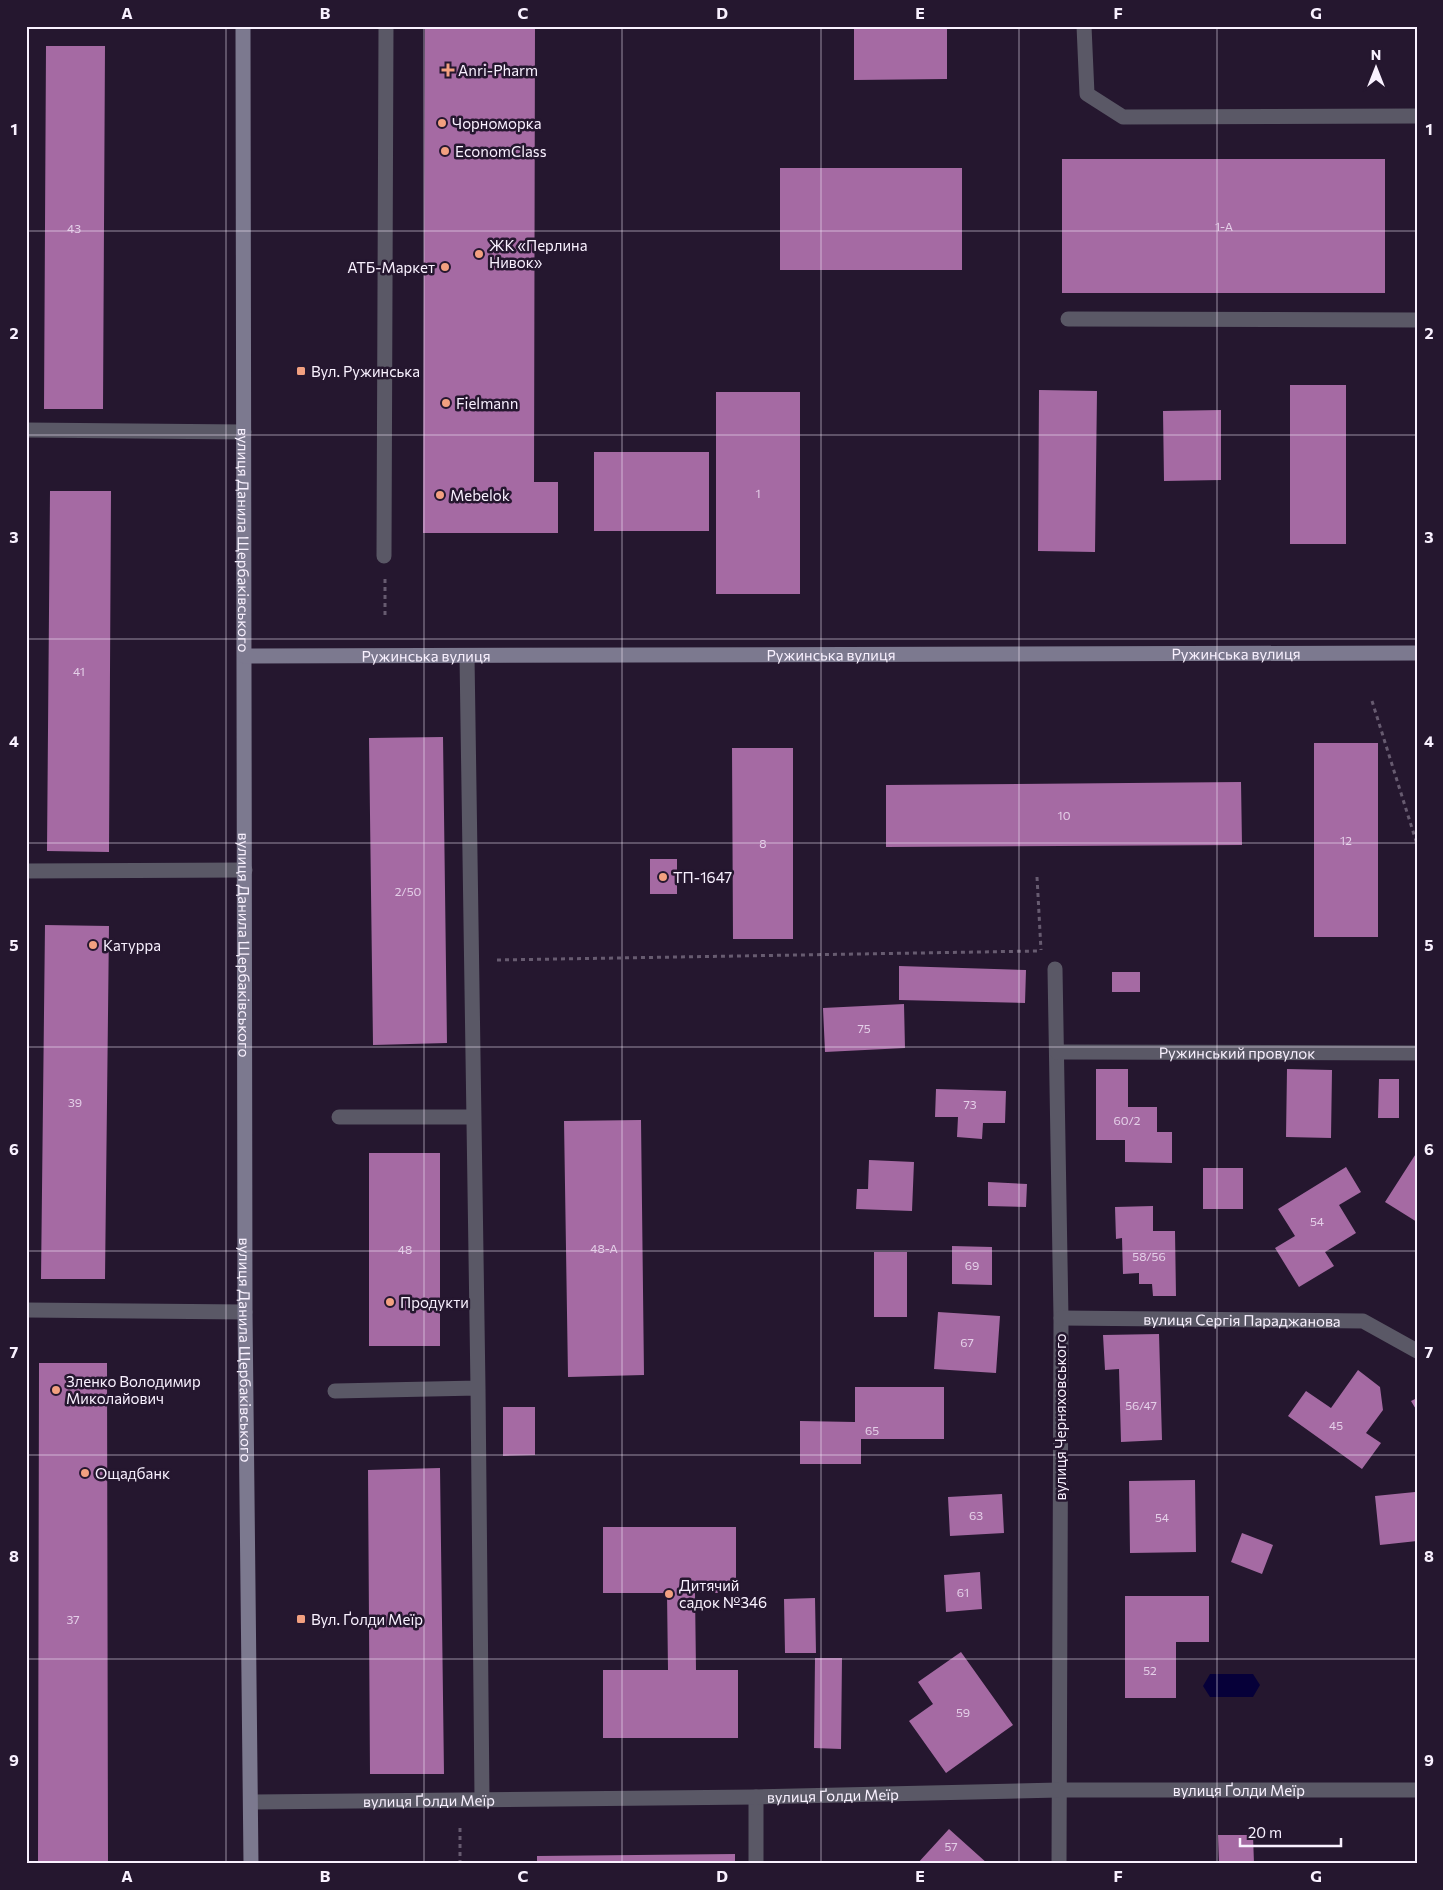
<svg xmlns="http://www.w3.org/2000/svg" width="1443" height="1890" font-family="Commissioner,sans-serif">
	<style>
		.water { fill: #060039 }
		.building { fill: #a56aa3 }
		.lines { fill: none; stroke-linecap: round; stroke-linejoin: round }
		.path { stroke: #675b70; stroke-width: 3; stroke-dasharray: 4 4; stroke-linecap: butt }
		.lane { stroke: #5a5866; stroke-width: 15 }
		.street { stroke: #5a5866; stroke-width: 15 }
		.secondary { stroke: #7c798f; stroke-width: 15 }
		.grid { fill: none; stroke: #f9f1ff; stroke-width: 1; stroke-opacity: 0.55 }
		.poi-dot { fill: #f2a080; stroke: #25172f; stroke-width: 2 }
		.labels { text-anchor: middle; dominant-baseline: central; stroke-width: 5; stroke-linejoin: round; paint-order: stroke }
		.number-label { font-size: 12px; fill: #e4cfe8 }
		.poi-label { font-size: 15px; fill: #f9f1ff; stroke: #25172f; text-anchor: start }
		.street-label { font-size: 15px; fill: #f9f1ff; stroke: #25172f }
		.neatline { fill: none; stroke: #f9f1ff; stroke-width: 2 }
		.grid-label { font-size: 16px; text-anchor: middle; font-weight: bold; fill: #f9f1ff }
	</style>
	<rect width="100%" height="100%" fill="#25172f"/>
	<!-- water -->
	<path class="water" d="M1210 1674H1253L1260 1685 1253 1697H1210L1203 1686Z"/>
	<!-- building -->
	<path class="building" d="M425 26H535L534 482H558V533H423Z
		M854 26H947V79L854 80Z
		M46 46H105L103 409H44Z
		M1062 159H1385V293H1062Z
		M780 168H962V270H780Z
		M1290 385H1346V544H1290Z
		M1039 390 1097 391 1095 552 1038 551Z
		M716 392H800V594H716Z
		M1221 410V480L1164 481 1163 411Z
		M594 452H709V531H594Z
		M50 491H111L109 852 47 851Z
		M443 737 447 1043 373 1045 369 738Z
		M1314 743H1378V937H1314Z
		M732 748H793V939H733Z
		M1241 782 1242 845 886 847V785Z
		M650 859H677V894H650Z
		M45 925 109 926 105 1279H41Z
		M899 966 1026 970 1025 1003 899 1000Z
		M1112 972H1140V992H1112Z
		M904 1004 905 1048 825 1052 823 1008Z
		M1096 1069H1128V1107H1157V1132H1172V1163L1125 1162V1140H1096Z
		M1287 1069 1332 1070 1331 1138 1286 1137Z
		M1379 1079H1399V1118H1378Z
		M936 1089 1006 1091 1005 1123H983L982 1139 957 1137 958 1117H935Z
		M641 1120 644 1375 568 1377 564 1121Z
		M1417 1152V1222L1385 1202Z
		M369 1153H440V1346H369Z
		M869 1160 914 1162 912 1211 856 1209 857 1189H868Z
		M1346 1167 1361 1192 1339 1205 1356 1233 1325 1252 1334 1266 1299 1287 1275 1248 1295 1236 1278 1209Z
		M1203 1168H1243V1209H1203Z
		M988 1182 1027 1184 1026 1207 988 1206Z
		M1153 1206V1231H1175L1176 1296H1153L1152 1284H1139V1273L1123 1274 1122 1238 1116 1239 1115 1207Z
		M952 1246 992 1247V1285L952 1284Z
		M874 1252H907V1317H874Z
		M938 1312 1000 1316 996 1373 934 1369Z
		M1159 1334 1162 1440 1121 1442 1119 1369 1105 1370 1103 1335Z
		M39 1363H107L108 1864H38Z
		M1358 1370 1380 1387 1383 1410 1366 1433 1381 1443 1362 1469 1288 1416 1306 1391 1331 1408Z
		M855 1387H944V1439H861V1464H800V1421L855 1422Z
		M1417 1398V1411L1411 1401Z
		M503 1407H535V1455L503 1456Z
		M440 1468 444 1774H370L368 1470Z
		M1195 1480 1196 1552 1130 1553 1129 1481Z
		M1415 1492 1417 1541 1380 1545 1375 1496Z
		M1002 1494 1004 1533 950 1536 948 1497Z
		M603 1527H736V1593H695L696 1670H738V1738H603V1670H668L667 1593H603Z
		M1242 1533 1273 1545 1262 1574 1231 1562Z
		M980 1572 982 1609 946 1612 944 1575Z
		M1125 1596H1209V1642H1176V1698H1125Z
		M815 1598 816 1653H785L784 1599Z
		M961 1652 1013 1725 946 1773 909 1721 933 1704 918 1682Z
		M815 1658H842L841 1749 814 1748Z
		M949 1829 988 1864H917Z
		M1218 1835H1253L1254 1864H1219Z
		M735 1854V1864H537V1856Z"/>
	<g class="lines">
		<!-- path -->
		<path class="path" d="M385 579V618
			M1372 701 1417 844
			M1037 877 1041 950
			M497 960 1038 951
			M460 1864V1824"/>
		<!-- lane -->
		<path class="lane" d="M1084 26 1087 94 1123 117 1417 116
			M1068 319 1417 320
			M26 430 244 432
			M384 556 386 26
			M467 656 478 1388 482 1799
			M26 871 245 870
			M339 1117H474
			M26 1310 245 1312
			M335 1391 478 1388
			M756 1864V1797"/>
		<!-- street -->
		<g class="street">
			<path d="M1055 969 1061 1318 1059 1864"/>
			<path id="s1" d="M1057 1052 1417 1053"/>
			<path id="s2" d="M1061 1318 1363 1321 1417 1351"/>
			<path id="s3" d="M251 1802 756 1797 1059 1790H1417"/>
		</g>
		<!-- secondary -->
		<g class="secondary">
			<path id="s4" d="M243 26 245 1312 251 1864"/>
			<path id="s5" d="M245 656 1417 653"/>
		</g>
	</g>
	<!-- grid -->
	<path class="grid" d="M226 26V1864M424 26V1864M622 26V1864M821 26V1864M1019 26V1864M1217 26V1864M26 231H1417M26 435H1417M26 639H1417M26 843H1417M26 1047H1417M26 1251H1417M26 1455H1417M26 1659H1417"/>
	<!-- markers -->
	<g class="poi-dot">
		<path d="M445.5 62.5h5v5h5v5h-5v5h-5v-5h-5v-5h5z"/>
		<circle cx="442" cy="123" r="5"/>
		<circle cx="445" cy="151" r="5"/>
		<circle cx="479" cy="254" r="5"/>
		<circle cx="445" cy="267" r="5"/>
		<rect x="296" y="366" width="10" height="10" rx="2.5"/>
		<circle cx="446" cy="403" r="5"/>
		<circle cx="440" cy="495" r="5"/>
		<circle cx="663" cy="877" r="5"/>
		<circle cx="93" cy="945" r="5"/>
		<circle cx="390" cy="1302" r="5"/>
		<circle cx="56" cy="1390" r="5"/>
		<circle cx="85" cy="1473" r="5"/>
		<circle cx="669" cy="1594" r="5"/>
		<rect x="296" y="1614" width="10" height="10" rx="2.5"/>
	</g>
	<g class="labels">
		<!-- number labels -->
		<g class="number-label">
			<text x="1224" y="226">1-А</text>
			<text x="74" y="228">43</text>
			<text x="758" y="493">1</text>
			<text x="79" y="671">41</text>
			<text x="1064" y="815">10</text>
			<text x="1346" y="840">12</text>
			<text x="763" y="843">8</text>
			<text x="408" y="891">2/50</text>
			<text x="864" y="1028">75</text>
			<text x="75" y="1102">39</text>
			<text x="970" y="1104">73</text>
			<text x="1127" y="1120">60/2</text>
			<text x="1317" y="1221">54</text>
			<text x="604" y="1248">48-А</text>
			<text x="405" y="1249">48</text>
			<text x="1149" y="1256">58/56</text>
			<text x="972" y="1265">69</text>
			<text x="967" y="1342">67</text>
			<text x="1141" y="1405">56/47</text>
			<text x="1336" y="1425">45</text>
			<text x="872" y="1430">65</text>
			<text x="976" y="1515">63</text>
			<text x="1162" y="1517">54</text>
			<text x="963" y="1592">61</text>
			<text x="73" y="1619">37</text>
			<text x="1150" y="1670">52</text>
			<text x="963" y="1712">59</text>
			<text x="951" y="1846">57</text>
		</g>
		<!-- poi labels -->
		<g class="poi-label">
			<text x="458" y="70">Anri-Pharm</text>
			<text x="452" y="123">Чорноморка</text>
			<text x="455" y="151">EconomClass</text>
			<text x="489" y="245">ЖК «Перлина<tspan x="489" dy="17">Нивок»</tspan></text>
			<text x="435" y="267" text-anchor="end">АТБ-Маркет</text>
			<text x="311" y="371">Вул. Ружинська</text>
			<text x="456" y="403">Fielmann</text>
			<text x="450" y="495">Mebelok</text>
			<text x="673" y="877">ТП-1647</text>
			<text x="103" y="945">Катурра</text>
			<text x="400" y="1302">Продукти</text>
			<text x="66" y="1381">Зленко Володимир<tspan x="66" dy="17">Миколайович</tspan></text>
			<text x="95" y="1473">Ощадбанк</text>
			<text x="679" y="1585">Дитячий<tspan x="679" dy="17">садок №346</tspan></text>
			<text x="311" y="1619">Вул. Ґолди Меїр</text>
		</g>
		<!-- street labels -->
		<g class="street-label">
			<text stroke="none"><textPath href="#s4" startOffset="514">вулиця Данила Щербаківського</textPath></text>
			<text stroke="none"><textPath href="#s5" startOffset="991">Ружинська вулиця</textPath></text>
			<text stroke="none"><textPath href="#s5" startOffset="586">Ружинська вулиця</textPath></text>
			<text stroke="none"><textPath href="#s5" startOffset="181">Ружинська вулиця</textPath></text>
			<text stroke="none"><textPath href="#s4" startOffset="919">вулиця Данила Щербаківського</textPath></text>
			<text stroke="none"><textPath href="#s1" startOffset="180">Ружинський провулок</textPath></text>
			<text stroke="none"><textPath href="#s2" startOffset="181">вулиця Сергія Параджанова</textPath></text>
			<text stroke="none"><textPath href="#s4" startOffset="1324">вулиця Данила Щербаківського</textPath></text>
			<text transform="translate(1060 1417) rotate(-90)">вулиця Черняховського</text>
			<text stroke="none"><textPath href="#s3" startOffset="988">вулиця Ґолди Меїр</textPath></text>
			<text stroke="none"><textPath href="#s3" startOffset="582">вулиця Ґолди Меїр</textPath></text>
			<text stroke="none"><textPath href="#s3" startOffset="178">вулиця Ґолди Меїр</textPath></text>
		</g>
	</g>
	<!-- border -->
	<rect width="1443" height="1890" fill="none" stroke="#25172f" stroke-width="55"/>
	<!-- north arrow -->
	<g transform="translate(1376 68)" stroke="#25172f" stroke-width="4" paint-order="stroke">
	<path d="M0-4L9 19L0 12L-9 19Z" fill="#f9f1ff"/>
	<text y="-8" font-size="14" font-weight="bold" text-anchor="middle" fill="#f9f1ff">N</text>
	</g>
	<!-- scale -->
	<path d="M1240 1838v8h101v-8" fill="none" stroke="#f9f1ff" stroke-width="2.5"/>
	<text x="1248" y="1838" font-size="15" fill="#f9f1ff" stroke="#25172f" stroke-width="4" paint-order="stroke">20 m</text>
	<rect x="28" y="28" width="1388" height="1834" class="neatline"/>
	<g class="grid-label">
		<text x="127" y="19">A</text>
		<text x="325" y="19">B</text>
		<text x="523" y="19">C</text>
		<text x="722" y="19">D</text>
		<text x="920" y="19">E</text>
		<text x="1118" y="19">F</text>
		<text x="1316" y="19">G</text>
		<text x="14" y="135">1</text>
		<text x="1429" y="135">1</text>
		<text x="14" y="339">2</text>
		<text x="1429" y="339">2</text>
		<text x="14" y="543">3</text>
		<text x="1429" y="543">3</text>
		<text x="14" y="747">4</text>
		<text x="1429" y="747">4</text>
		<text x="14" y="951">5</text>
		<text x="1429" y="951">5</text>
		<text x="14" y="1155">6</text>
		<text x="1429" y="1155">6</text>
		<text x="14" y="1358">7</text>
		<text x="1429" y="1358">7</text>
		<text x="14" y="1562">8</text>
		<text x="1429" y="1562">8</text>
		<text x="14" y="1766">9</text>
		<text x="1429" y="1766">9</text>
		<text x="127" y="1882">A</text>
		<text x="325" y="1882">B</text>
		<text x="523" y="1882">C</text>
		<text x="722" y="1882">D</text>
		<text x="920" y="1882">E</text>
		<text x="1118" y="1882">F</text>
		<text x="1316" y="1882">G</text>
	</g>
</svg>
